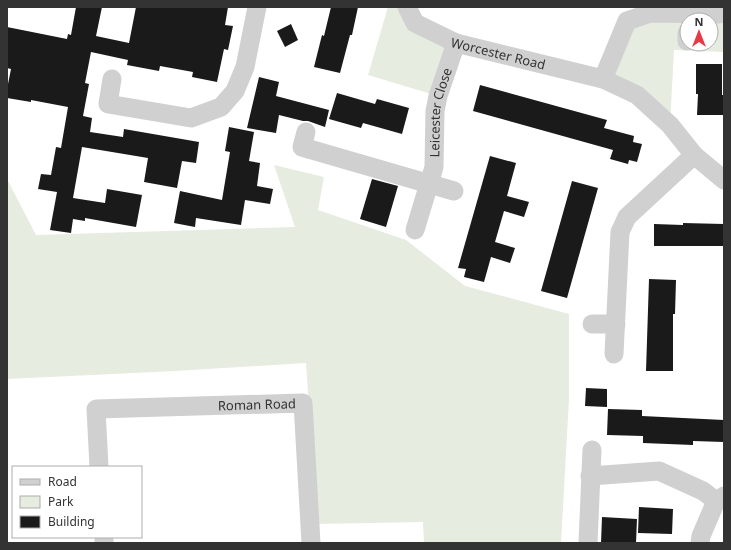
<svg xmlns="http://www.w3.org/2000/svg" width="731" height="550" font-family="'Noto Sans',sans-serif">
	<style>
		.green { fill: #e6ecdf; fill-rule: evenodd }
		.building { fill: #1a1a1a }
		.lines { fill: none; stroke-linecap: round; stroke-linejoin: round }
		.minor { stroke: #d0d0d0; stroke-width: 19 }
		.labels { text-anchor: middle; dominant-baseline: central; stroke-width: 4; stroke-linejoin: round; paint-order: stroke }
		.street-label { font-size: 13px; fill: #333; stroke: #fff }
	</style>
	<rect width="100%" height="100%" fill="#fff"/>
	<!-- green -->
	<path class="green" d="M388 7H407L456 43 438 96 368 75Z
		M724 14V52L674 50 670 125 603 79 627 21ZM687 20H711V44H687Z
		M274 165 324 177 318 210 406 240 465 286 569 314V399L561 543H424L423 522 317 524 306 363 175 371 7 379V179L36 235 295 227Z"/>
	<!-- building -->
	<path class="building" d="M76 7H102L96 36 129 43 136 7H228L225 25 233 26 228 50 224 49 217 82 192 77 193 72 160 66 159 71 127 65 128 60 91 52 85 83 89 84 83 116 92 118 90 132 123 137 124 129 199 142 196 163 182 161 177 188 144 182 148 158 82 147 73 198 105 203 107 189 142 195 136 227 85 218V221L73 219 71 233 50 230 57 192 38 189 41 174 51 175 56 147 61 148 68 107 31 100V102L7 98V89L11 69 7 68V27L67 39 68 34 71 35Z
		M331 7H358L352 35H350L340 73 314 67 322 35 324 36Z
		M291 24 298 40 285 47 277 31Z
		M696 64H722V95H724V115H697L698 94H696Z
		M259 77 279 82 276 96 329 110 325 127 308 121H303L279 115 276 133 247 128Z
		M480 85 607 120 604 128 634 136 633 142 642 144 637 162 629 160 628 164 610 159 613 150 473 111Z
		M337 93 375 104 377 99 409 108 402 134 363 123 361 128 329 119Z
		M229 127 254 132 249 161 260 163 257 186 273 189 270 204 245 200 241 225 196 218 195 227 174 223 180 191 222 200 230 152 225 151Z
		M490 156 516 163 507 196 529 202 524 217 504 211 495 242 515 248 510 263 491 257 484 282 464 277 466 269 458 268Z
		M372 179 398 186 386 227 360 219Z
		M572 181 598 188 567 298 541 291Z
		M683 223 724 224V246H654V224L683 225Z
		M649 279 676 280 675 314H673V371H646Z
		M586 388 607 389V407L585 406Z
		M608 409 642 410V416L724 420V442L693 441V445L643 443V436L607 435Z
		M639 507 673 509 672 534 638 533Z
		M602 517 637 519 636 543H601Z"/>
	<g class="lines">
		<!-- minor -->
		<g class="minor">
			<path id="s1" d="M407 7 415 23 456 43 603 79 637 95 670 125 694 155 724 180"/>
			<path d="M687 41V33"/>
			<path d="M112 79 108 104 191 118 221 107 235 91 245 67 257 7"/>
			<path d="M603 79 627 21 650 13 719 14"/>
			<path d="M306 132 302 147 454 191"/>
			<path id="s2" d="M415 230 434 167 435 111 438 96 456 43"/>
			<path d="M592 324H616"/>
			<path d="M614 354 620 232 627 217 694 155"/>
			<path id="s3" d="M99 467 96 409 303 403 311 543"/>
			<path d="M590 476 659 471 703 491 716 501"/>
			<path d="M104 537V543"/>
			<path d="M588 543 592 450"/>
			<path d="M700 543 701 536 716 501 724 496"/>
		</g>
	</g>
	<g class="labels">
		<!-- street labels -->
		<g class="street-label">
			<text stroke="none"><textPath href="#s1" startOffset="107">Worcester Road</textPath></text>
			<text stroke="none"><textPath href="#s2" startOffset="121">Leicester Close</textPath></text>
			<text stroke="none"><textPath href="#s3" startOffset="219">Roman Road</textPath></text>
		</g>
	</g>
	<!-- border -->
	<rect width="731" height="550" fill="none" stroke="#333333" stroke-width="16"/>
	<!-- legend -->
	<rect x="12" y="466" width="130" height="72" fill="#ffffff" stroke="#adadad"/>
	<rect x="20" y="479" width="20" height="6" fill="#d0d0d0" stroke="#adadad"/>
	<text x="48" y="486" font-size="12" fill="#333333">Road</text>
	<rect x="20" y="496" width="20" height="12" fill="#e6ecdf" stroke="#adadad"/>
	<text x="48" y="506" font-size="12" fill="#333333">Park</text>
	<rect x="20" y="516" width="20" height="12" fill="#1a1a1a" stroke="#adadad"/>
	<text x="48" y="526" font-size="12" fill="#333333">Building</text>
	<!-- north arrow -->
	<g transform="translate(699 32)"><circle r="19" fill="#ffffff" stroke="#adadad"/>
	<path d="M0-3L7 15L0 10L-7 15Z" fill="#e63946"/>
	<text y="-6" font-size="11" font-weight="bold" text-anchor="middle" fill="#333333">N</text>
	</g>
</svg>
